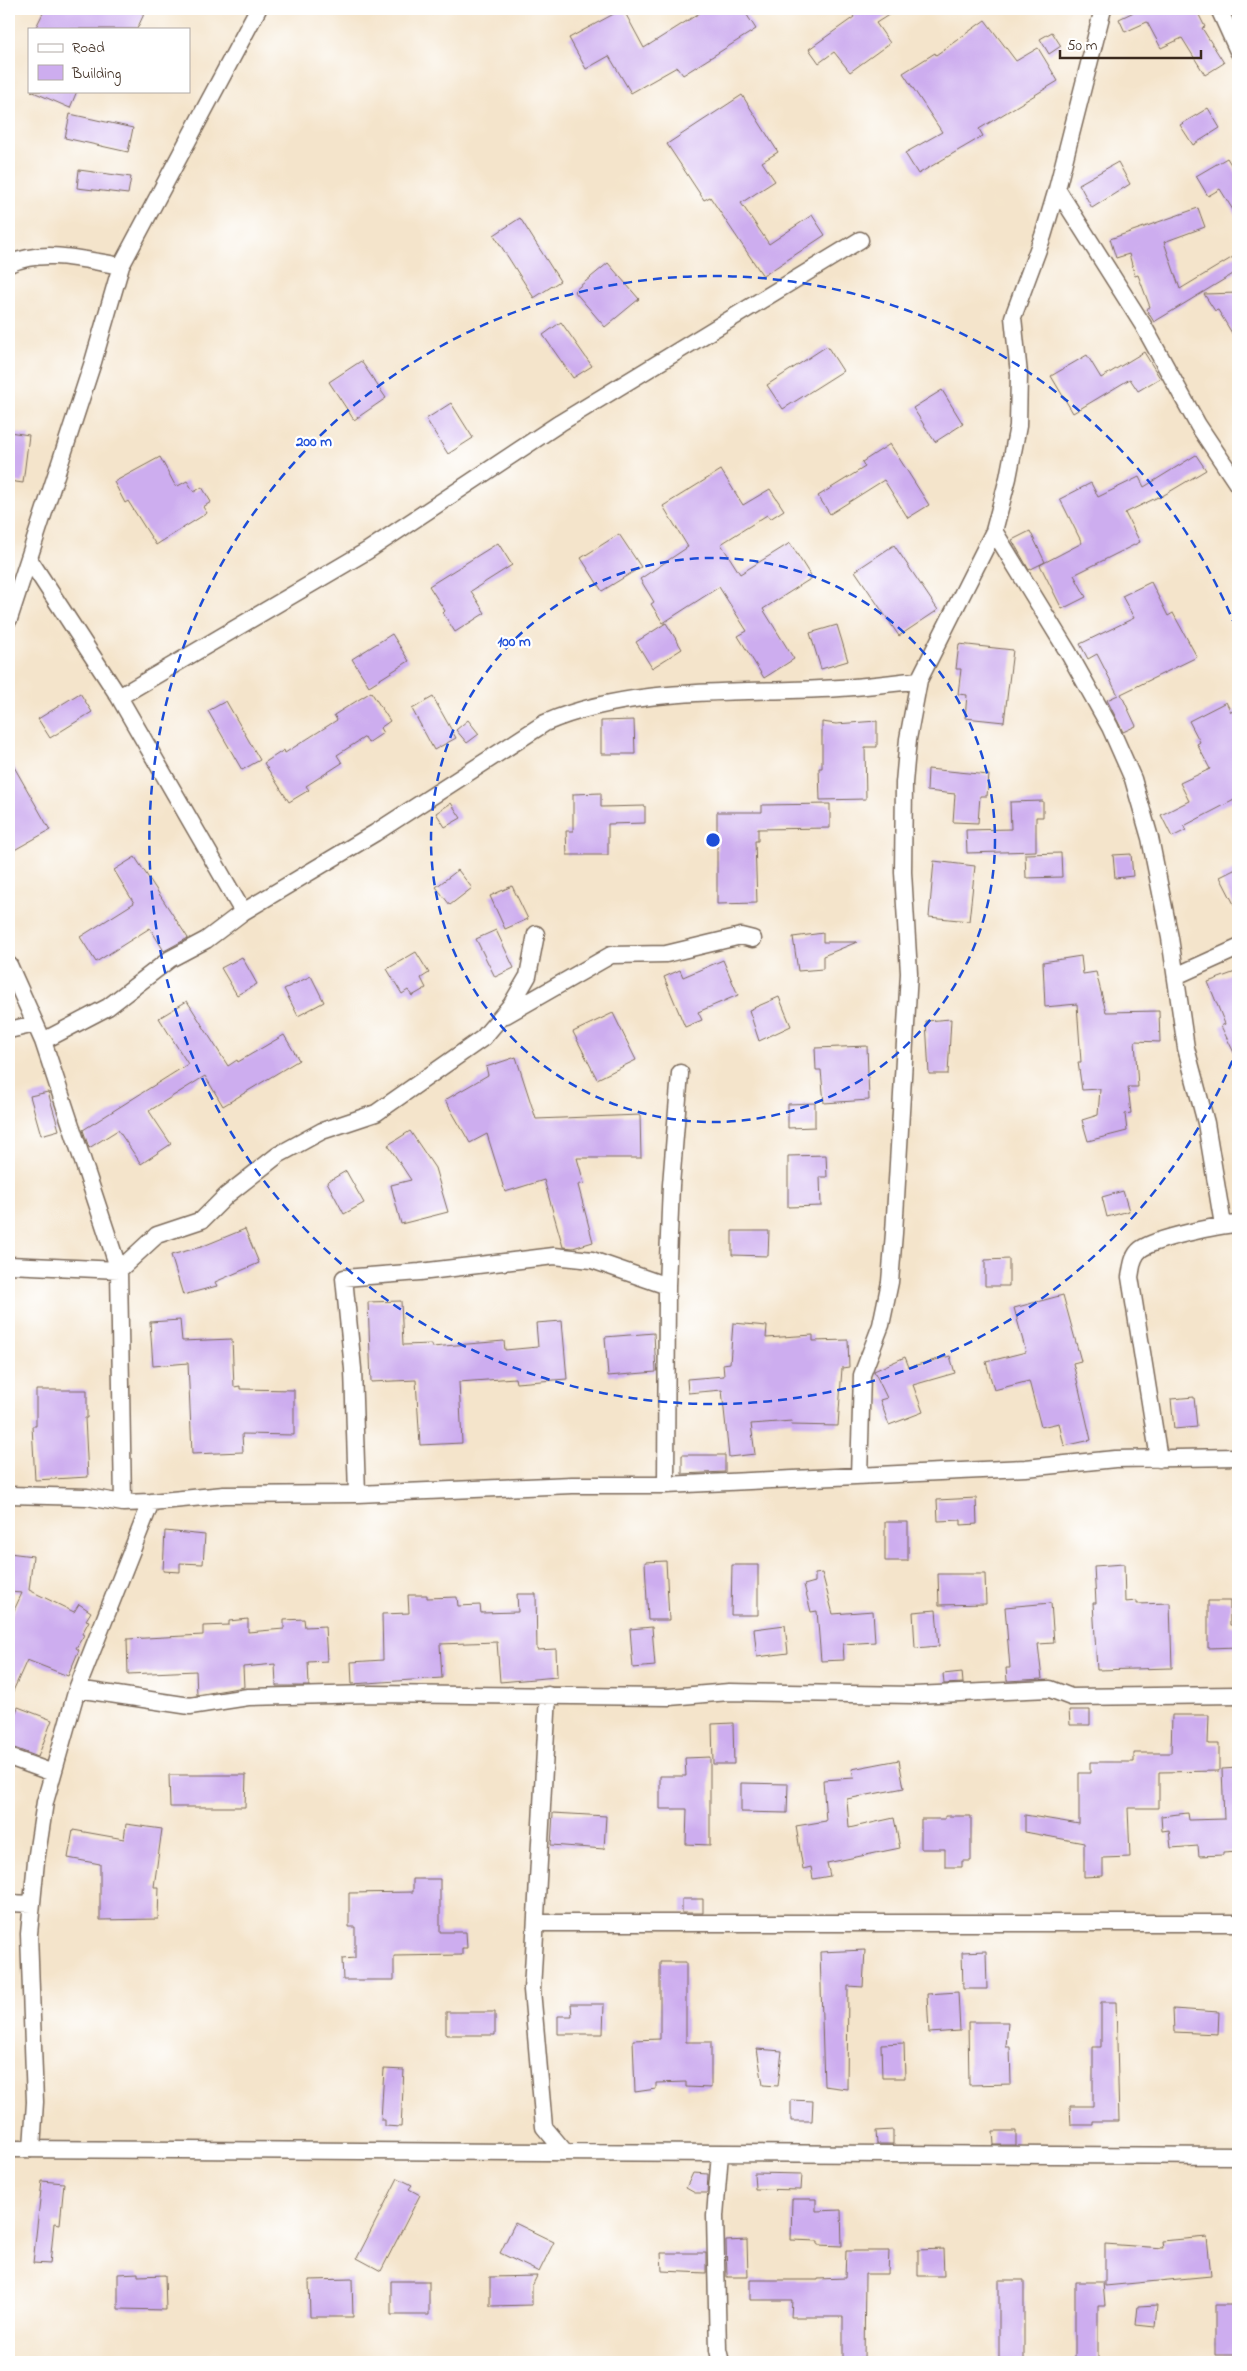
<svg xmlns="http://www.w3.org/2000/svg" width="1247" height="2371" font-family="'Indie Flower',sans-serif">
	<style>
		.building { fill: #cdadef }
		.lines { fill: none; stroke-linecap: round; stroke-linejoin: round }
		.street-casing { stroke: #7c6b5b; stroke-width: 19 }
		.street { stroke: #fff; stroke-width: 16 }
		.ring { fill: none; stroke: #1d4ed8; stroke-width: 2.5; stroke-dasharray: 9 6 }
		.centre { fill: #1d4ed8; stroke: #fff; stroke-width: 2.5 }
		.ring-label { font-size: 15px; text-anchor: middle; font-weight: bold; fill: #1d4ed8; stroke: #fff; stroke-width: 4.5; stroke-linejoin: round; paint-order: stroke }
	</style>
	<rect width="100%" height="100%" fill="#fff"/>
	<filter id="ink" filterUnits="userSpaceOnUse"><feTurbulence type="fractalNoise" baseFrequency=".02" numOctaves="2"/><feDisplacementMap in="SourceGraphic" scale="10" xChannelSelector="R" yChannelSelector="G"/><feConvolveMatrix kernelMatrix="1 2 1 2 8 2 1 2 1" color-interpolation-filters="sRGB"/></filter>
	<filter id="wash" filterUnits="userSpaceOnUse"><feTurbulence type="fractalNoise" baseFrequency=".0096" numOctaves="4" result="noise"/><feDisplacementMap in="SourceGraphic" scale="20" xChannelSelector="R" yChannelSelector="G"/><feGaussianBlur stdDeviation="1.12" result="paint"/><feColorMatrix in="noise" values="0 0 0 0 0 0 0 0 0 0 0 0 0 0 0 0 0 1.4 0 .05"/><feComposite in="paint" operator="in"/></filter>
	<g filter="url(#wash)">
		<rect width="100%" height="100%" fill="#f4e4cb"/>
		<g id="blocks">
			<!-- building -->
			<path class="building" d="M45 9H134L144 14 137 29H35Z
				M623 9 644 48 706 9H743L756 29 683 75 677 67 631 93 609 56 586 69 569 38Z
				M849 9H898L876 23 890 43 850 72 834 52 819 63 809 49 854 17Z
				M1140 9H1196L1205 27 1202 28 1224 63 1205 75 1182 38 1161 48 1147 22 1125 32 1119 19Z
				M985 20 1016 61 1038 48 1058 81 979 129 983 136 918 174 905 153 942 132 903 73 935 53 936 55Z
				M1052 32 1061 46 1049 54 1040 39Z
				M31 91H77L70 108Z
				M742 95 778 152 762 162 775 181 741 203 769 244 812 215 825 235 763 276 710 197 704 200 667 144Z
				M1208 108 1220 128 1193 145 1180 125Z
				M70 114 133 128 128 152 65 138Z
				M1227 158 1238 176V218L1220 189 1208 196 1196 176Z
				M1118 162 1130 184 1092 208 1079 184Z
				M79 170 131 177 128 194 77 188Z
				M1198 208 1205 227 1164 242 1180 289 1238 254V271L1154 322 1146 309 1150 307 1138 275 1135 276 1129 254 1116 258 1110 239Z
				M520 218 560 281 534 298 494 235Z
				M608 263 639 299 605 327 574 291Z
				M1238 293V343L1218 310 1215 311 1204 294Z
				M561 322 592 366 573 378 543 335Z
				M827 346 843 371 783 409 767 385Z
				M1144 352 1160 378 1138 391 1130 379 1073 413 1051 376 1087 355 1101 378Z
				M361 361 386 398 354 420 329 382Z
				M942 390 963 424 935 442 913 408Z
				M451 403 473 438 448 454 426 419Z
				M9 432 29 435 23 483 9 481Z
				M890 444 929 505 908 518 884 480 830 514 818 496 865 467 862 462Z
				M1196 455 1206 470 1159 498 1158 497 1125 513 1140 542 1074 575 1086 597 1062 609 1040 565 1082 543 1060 499 1091 483 1098 497 1139 477 1144 487Z
				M160 457 176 487 187 481 194 492 202 487 211 502 203 507 207 513 156 545 128 501 125 503 114 482Z
				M721 470 743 505 770 489 784 510 770 519 767 515 721 544 740 574 790 543 812 578 763 609 794 659 764 678 738 636 747 631 719 587 663 623 651 604 654 602 640 579 688 547 663 506Z
				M1030 531 1045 562 1029 570 1012 540Z
				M619 534 641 567 602 591 581 558Z
				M498 543 512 565 471 591 485 613 455 632 443 613 445 611 429 586Z
				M894 545 938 610 899 636 855 571Z
				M1151 582 1168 616 1173 613 1197 657 1121 694 1136 726 1123 732 1107 700 1118 695 1097 654 1088 659 1080 644 1134 618 1122 596Z
				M666 623 682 649 652 668 636 642Z
				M837 625 848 661 821 669 810 633Z
				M392 634 409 661 369 686 352 659Z
				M959 644 1013 650 1004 722 965 718 967 695 958 694 961 669H956Z
				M371 692 390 721 380 728 383 733 368 743 365 737 337 755 342 763 306 786 309 790 289 802 264 763 284 750 285 753 337 720 334 715Z
				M80 693 92 712 50 738 38 719Z
				M433 697 456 738 434 750 412 709Z
				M226 701 260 760 242 770 208 711Z
				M1226 702 1231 712 1238 709V798L1184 826 1186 830 1172 837 1161 815 1189 801 1180 783 1210 769 1197 744 1200 742 1189 721Z
				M468 720 479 734 467 743 456 730Z
				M634 720 635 754H601V721Z
				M877 721V747H865L866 799 820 800 819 768H822V722L836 724Z
				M9 758 50 830 9 853Z
				M928 769 989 775 987 796H980L978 823 953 822 955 794 927 791Z
				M601 793V807L645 806V823L608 824V855H567L566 831H573V794Z
				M1043 801V817H1036V851L967 853 966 830 1011 829 1010 802Z
				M451 803 461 818 445 827 436 813Z
				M830 804V828L758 829V841H755L757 903 717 904V812H762V805Z
				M1061 853 1062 877 1026 878 1025 854Z
				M1131 854 1133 876 1115 878 1113 855Z
				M135 857 188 938 164 951 150 928 96 962 80 937 134 903 114 870Z
				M934 861 975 866 969 921 929 917Z
				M1238 868V912L1220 877Z
				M458 870 472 888 450 905 436 887Z
				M512 886 528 919 505 929 490 896Z
				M496 930 514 968 495 977 476 939Z
				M823 933V942H857L823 956V969L798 971 793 937Z
				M416 952 429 973 421 978 426 988 412 996 408 990 402 994 387 969Z
				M1081 956 1083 974 1096 972 1106 1012 1159 1011 1160 1042 1135 1041 1138 1087H1128L1131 1113 1125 1114 1127 1131 1088 1141 1082 1120 1098 1115 1100 1089 1082 1090 1078 1062H1081L1077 1004 1045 1007 1043 962Z
				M242 957 257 984 237 995 221 968Z
				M723 960 738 995 698 1012 702 1020 685 1027 664 977 680 970 683 977Z
				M1238 971V1061L1221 1026 1225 1024 1208 982Z
				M311 976 324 1002 298 1016 284 989Z
				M779 997 791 1026 759 1041 749 1010Z
				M187 1001 228 1066 237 1060 238 1062 284 1035 299 1060 223 1106 205 1076 149 1111 171 1144 141 1164 118 1130 89 1148 83 1130 188 1064 159 1018Z
				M613 1013 636 1060 597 1079 573 1032Z
				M951 1019 948 1074H929L926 1021Z
				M867 1046 869 1100 824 1103 821 1070H816L815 1048Z
				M516 1057 536 1119 640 1115 641 1158H577L584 1183 578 1185 593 1242 573 1248 563 1247 544 1180 505 1192 487 1134 470 1143 445 1100 488 1075 486 1067Z
				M48 1092 59 1130 41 1135 30 1096Z
				M815 1103V1127L788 1128V1104Z
				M410 1131 435 1168 448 1212 401 1224 391 1185 411 1180 388 1145Z
				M826 1155 827 1177H820L821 1206 788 1207V1156Z
				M346 1171 364 1203 344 1214 327 1182Z
				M1123 1191 1129 1211 1107 1217 1102 1197Z
				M245 1229 259 1263 215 1282 217 1286 183 1295 171 1255 201 1247Z
				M732 1231H769L768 1256 732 1255Z
				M1009 1259V1286H985V1260Z
				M1063 1295 1081 1361 1073 1363 1091 1440 1064 1446 1059 1423 1041 1427 1029 1381 994 1390 986 1362 1026 1352 1014 1308Z
				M401 1301 403 1345 432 1344V1347L504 1341 505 1350 538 1347 536 1323 562 1321 567 1379 516 1383 515 1378 459 1382 462 1443 420 1445 416 1380 371 1382 368 1302Z
				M180 1320 182 1341 232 1339 234 1387 240 1386V1389L294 1390V1435L242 1434 243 1452 192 1454 188 1363 153 1366 150 1322Z
				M733 1323 767 1326 766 1338 813 1335V1341L848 1340 849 1367 842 1368 838 1426 791 1425 792 1421 751 1424 755 1454 729 1457 722 1390 688 1393 687 1379 724 1376 723 1364 730 1363Z
				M654 1333 656 1372 608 1376 605 1337Z
				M950 1356 955 1373 913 1385 923 1412 889 1425 880 1400 887 1398 874 1371 905 1357 909 1367Z
				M36 1390H87V1418H85L88 1477 35 1480 32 1426H36Z
				M1194 1397 1197 1427 1174 1429 1171 1399Z
				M682 1455H725V1472L682 1474Z
				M976 1498 977 1524 961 1525V1520L938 1521 937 1500Z
				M885 1522H908V1561H885Z
				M165 1531 205 1535 203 1564 180 1563V1572L163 1571Z
				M9 1553 33 1556 29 1590 74 1612 79 1604 91 1612 86 1620 89 1621 82 1634 84 1635 76 1648 79 1650 68 1676 27 1660 9 1700V1621L22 1593 9 1592Z
				M666 1561 669 1620H648L645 1562Z
				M1124 1564 1125 1602 1137 1601V1604L1170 1603 1172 1668 1097 1670 1093 1603H1096L1094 1566Z
				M732 1565H758V1615H731Z
				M822 1573 833 1614 873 1611 875 1642 843 1644 844 1660 821 1661 817 1611 811 1612 804 1585 815 1582V1574Z
				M938 1574H985L986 1604 939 1605Z
				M517 1594H536L537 1650 556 1649 557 1677 500 1682 497 1642 440 1644 442 1678 352 1684 351 1662 383 1660 382 1614 409 1613 408 1595H427V1598L457 1597 458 1606 480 1605 481 1613 518 1612Z
				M1208 1601H1230V1625H1238V1647L1208 1648Z
				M1051 1603 1054 1643 1038 1644 1042 1679 1007 1681 1006 1668H1010L1005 1607Z
				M936 1610 939 1646 915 1648 913 1612Z
				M248 1619V1632L284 1629V1620L304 1619 305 1627 325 1626 327 1661 308 1662 309 1686H276L275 1664 243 1667 244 1687 197 1695 196 1671 128 1674 127 1639 203 1635V1626L229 1625V1621Z
				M785 1625 788 1653 757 1657 754 1629Z
				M652 1627 655 1666 633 1668 630 1629Z
				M962 1672 963 1683 944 1684 943 1674Z
				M18 1707 52 1720 38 1757 9 1746V1730Z
				M1069 1710H1090V1725H1070Z
				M1172 1715H1209L1208 1744H1219V1771L1159 1772V1808H1128L1130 1857 1103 1858V1876L1084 1877V1843L1025 1832V1815L1079 1824V1773H1090V1762H1134V1753H1171Z
				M733 1723 734 1764H713L712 1724Z
				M710 1757V1845L686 1844 687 1809H660V1776H686L685 1758Z
				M899 1760 904 1788 847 1799 849 1828 894 1818 900 1848 827 1863 830 1876 813 1879 811 1867 803 1869 796 1826 826 1821 823 1780 854 1778 852 1769Z
				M1238 1768V1851L1223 1852V1855L1199 1856 1198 1846 1171 1848 1169 1830 1162 1831 1161 1816 1188 1813 1189 1820 1224 1819 1222 1769Z
				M169 1775H246L245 1807H170Z
				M741 1783 788 1784 787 1813 741 1812Z
				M553 1813 606 1816 604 1849 551 1845Z
				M945 1816H971V1861H962V1867H945V1849H921V1819H945Z
				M126 1824 162 1829 154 1887H159L158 1919 100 1920V1864L68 1858 73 1830 124 1839Z
				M413 1879H440V1932H466L467 1948H462V1955L394 1956V1980H343L342 1959 355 1958V1927H349V1893L413 1892Z
				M682 1899H703V1913H682Z
				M865 1950 863 1987 848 1986 847 2089 824 2086 820 1952Z
				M986 1951 987 1989H963L962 1952Z
				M660 1962H686V2042H711V2088L686 2087V2082L656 2083V2089L635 2092 633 2040 660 2039Z
				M958 1992 960 2031 929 2033 927 1994Z
				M1101 2002H1116L1119 2121H1093V2125H1071L1070 2106H1093V2047H1101Z
				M571 2004H604L603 2034H558V2016H572Z
				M1173 2009 1219 2012 1218 2034 1174 2032Z
				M446 2012H495V2035H446Z
				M968 2022H1008L1006 2047H1010L1011 2084 969 2085Z
				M904 2043 905 2078H882L881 2044Z
				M757 2049 782 2051 778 2086 763 2085Z
				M384 2069 404 2070 401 2127 385 2126V2120H381Z
				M791 2100 813 2101 812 2121H791Z
				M893 2130V2144H877L876 2131Z
				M993 2131H1016V2145H994Z
				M693 2173 708 2174 707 2193H695L686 2188Z
				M754 2173 802 2174 801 2190 755 2189Z
				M398 2178 412 2185 409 2189 420 2195 381 2271 357 2258Z
				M42 2181 64 2183 60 2224 54 2223 50 2264 33 2263Z
				M792 2199H816V2211L841 2210 842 2246 818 2245V2241L791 2240Z
				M515 2223 554 2242 539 2272 500 2253Z
				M1207 2237 1211 2276 1105 2286V2244L1163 2248 1162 2241Z
				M747 2240 748 2277H727L726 2241Z
				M943 2249 944 2276H918V2250Z
				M846 2251H889L888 2274H865L864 2362 843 2361V2317H791L792 2300H750V2280H818V2279L845 2278Z
				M661 2253H706V2273L662 2271Z
				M138 2273V2276L165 2275 166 2310 118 2309V2274Z
				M537 2276 532 2286V2305L490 2306V2277Z
				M352 2279 353 2317H310L309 2280Z
				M999 2280H1024V2362H999Z
				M391 2281H429V2315H391Z
				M1075 2282H1103L1105 2306H1098V2362H1075Z
				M1157 2305 1155 2327 1136 2325 1138 2306Z
				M1215 2305H1238V2355H1215Z"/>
		</g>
	</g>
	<g filter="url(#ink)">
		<use href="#blocks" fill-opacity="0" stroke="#7c6b5b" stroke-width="1"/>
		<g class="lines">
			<!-- street casing -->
			<g class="street-casing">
				<path id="street" d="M1219 9 1238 51
					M1057 189 1143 325 1198 425 1238 485
					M9 264C44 248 84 260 121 266
					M994 531 1068 652 1110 727 1133 779 1150 838 1170 938 1186 1048 1206 1123 1223 1225
					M29 559 119 697 243 912
					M9 619 93 362 121 266 258 9
					M119 697 367 551 560 423 860 240
					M9 965 43 1041
					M1176 976 1238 948
					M506 1015 611 955 666 954 741 936 753 939
					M9 1030 35 1024
					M9 1265 119 1270 157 1235 202 1220 227 1195 278 1155 322 1131 376 1113 483 1038 511 1005 528 976 536 934
					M1159 1459 1130 1277C1132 1267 1132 1256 1141 1249 1157 1238 1218 1225 1238 1224
					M859 1476 862 1375 881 1325 890 1282 894 1233 909 973 903 872 904 783 908 739 919 680 994 531 1008 478 1018 426 1019 374 1013 317 1043 236 1057 189 1103 9
					M666 1485 667 1286 671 1185 680 1073
					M357 1494 353 1369 344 1278 420 1272 554 1256 592 1260 667 1286
					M9 1495 87 1497 123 1503 151 1502 224 1495 357 1494 572 1485H666L1026 1468 1115 1459 1238 1457
					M123 1503 119 1270 43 1041 108 1007 170 959 206 940 243 912 375 833 545 723C628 687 732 693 821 689 854 688 887 684 919 680
					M77 1689 190 1706 248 1697 371 1694 669 1697 729 1692 914 1695 1050 1689 1071 1697 1238 1695
					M548 1695 532 1990 544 2127 565 2152
					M9 1757 53 1773
					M9 1903 32 1904
					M536 1923H1238
					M32 2148 35 2102 29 1934 36 1861 45 1802 77 1689 151 1502
					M9 2149 1238 2156
					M720 2153 715 2216 718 2350 721 2362"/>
			</g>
			<!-- street -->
			<use href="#street" class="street"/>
		</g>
	</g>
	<!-- distance rings -->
	<g class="ring">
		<circle cx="713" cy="840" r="282"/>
		<path d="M1238 1047A564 564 0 1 1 1238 633"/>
	</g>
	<circle cx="713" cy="840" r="8" class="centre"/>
	<g class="ring-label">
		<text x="314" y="446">200 m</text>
		<text x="514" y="646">100 m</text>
	</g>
	<!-- margin -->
	<rect width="1247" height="2371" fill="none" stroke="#fff" stroke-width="30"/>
	<!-- legend -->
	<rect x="28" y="28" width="162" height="65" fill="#ffffff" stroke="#b1aaa5"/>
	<rect x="38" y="44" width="25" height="8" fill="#ffffff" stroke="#b1aaa5"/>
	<text x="72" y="52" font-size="15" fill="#3b2a1e">Road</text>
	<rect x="38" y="65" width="25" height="15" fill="#cdadef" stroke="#b1aaa5"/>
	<text x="72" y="78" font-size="15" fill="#3b2a1e">Building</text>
	<!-- scale -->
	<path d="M1060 50v8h141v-8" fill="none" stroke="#3b2a1e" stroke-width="2.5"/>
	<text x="1067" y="50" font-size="15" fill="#3b2a1e" stroke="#ffffff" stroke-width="4" paint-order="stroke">50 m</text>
</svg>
